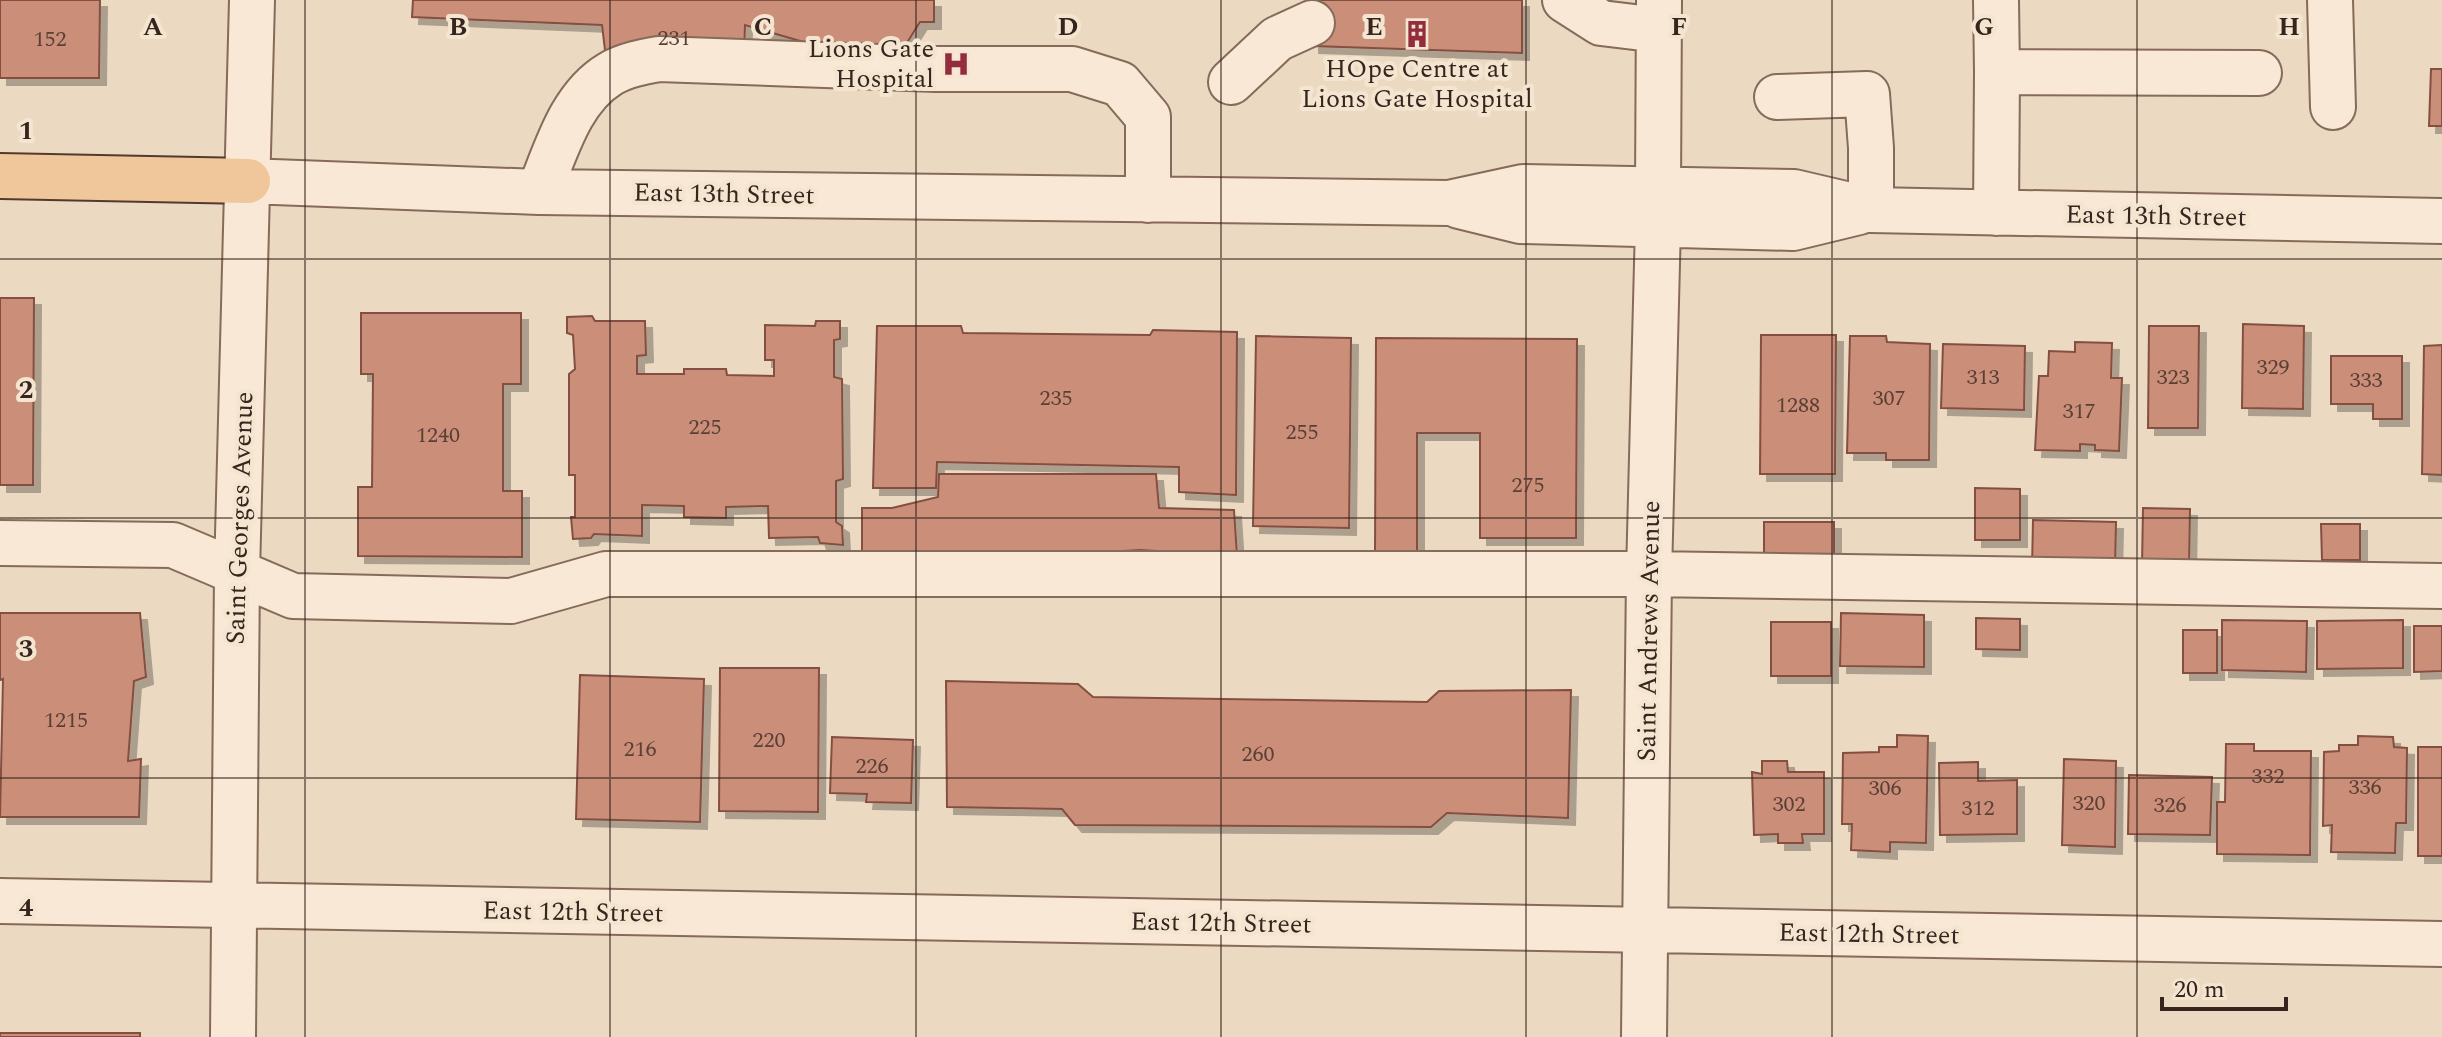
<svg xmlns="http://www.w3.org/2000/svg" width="2442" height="1037" font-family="Spectral,serif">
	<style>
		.building { fill: #ca8e79; stroke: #845040; stroke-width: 2; filter: url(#shadow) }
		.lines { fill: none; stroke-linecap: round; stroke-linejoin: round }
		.minor-casing { stroke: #866a5a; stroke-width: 48 }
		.major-casing { stroke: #533a2e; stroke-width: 48 }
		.minor { stroke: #f8e8d5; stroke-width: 44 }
		.major { stroke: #efc79a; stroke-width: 44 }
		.grid { fill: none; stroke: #36251e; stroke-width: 2; stroke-opacity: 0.55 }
		.labels { text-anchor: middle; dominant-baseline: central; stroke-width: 8; stroke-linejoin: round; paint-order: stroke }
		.number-label { font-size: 22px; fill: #5b3f35 }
		.poi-label { font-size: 26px; fill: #36251e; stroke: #f4e5d1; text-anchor: end }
		.street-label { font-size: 26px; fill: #36251e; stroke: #f4e5d1 }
		.grid-label { font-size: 26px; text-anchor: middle; font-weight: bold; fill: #36251e; stroke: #f4e5d1; stroke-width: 8; stroke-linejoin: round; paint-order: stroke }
	</style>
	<defs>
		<filter id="shadow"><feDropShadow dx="7" dy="7" stdDeviation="0" flood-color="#0004"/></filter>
	</defs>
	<rect width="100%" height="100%" fill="#ecd9c2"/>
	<!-- building -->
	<path class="building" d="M0 0H100L99 78H0Z
		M413 0H934V22H920L898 57 879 64 745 25 744 54 605 50 602 25 412 17Z
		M1312 0H1522V53L1312 46Z
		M2431 69H2442V126H2429Z
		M0 298H34L33 485H0Z
		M361 313H521V384H503V491H522V557L358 556V487H372L373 374H361Z
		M592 316 595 321H645L646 355 637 356V374H684V369H726L727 375 774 376V360H765V325L815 326 816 321H840V339L834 340V377L842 379 843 479 836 481V522L842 526 843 545 820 543 818 537 769 538 768 506 726 507V518L684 517V506L642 505V536L594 534 591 538 573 539 571 517H575V475H569V374L575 369 573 335 567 333V317Z
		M2243 324 2304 326 2303 409 2242 408Z
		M877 326H961L963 333 1150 335 1153 330 1237 332 1236 495 1179 492V467L937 462 936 488H873Z
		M2149 326H2199L2198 428H2148Z
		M1761 335H1836L1835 474H1760Z
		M1256 336 1351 338 1349 528 1253 526Z
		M1850 336H1886L1887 342 1930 344 1929 460H1886V453H1847Z
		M1376 338 1577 339 1576 538H1480V433H1417V552H1375Z
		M2075 342 2112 343 2111 378H2122L2119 451 2095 450V445L2080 444V451L2035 450 2039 376H2048L2049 351 2075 352Z
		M1943 344 2025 346 2024 410 1941 408Z
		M2442 345V475L2422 474 2424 346Z
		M2331 356H2402V419H2373V404H2331Z
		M939 474H1156L1159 508 1234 510 1237 556 1140 550 862 567V508H892L938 497Z
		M1975 488 2020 489V540H1975Z
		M2143 508 2190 509 2189 567 2142 566Z
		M2033 520 2116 522 2115 570 2032 568Z
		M1764 522H1834V566L1764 565Z
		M2321 524H2360V560H2322Z
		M0 613H140L146 677 134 681 128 761 141 759 139 817H0L3 679 0 680Z
		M1841 613 1924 615V667L1840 666Z
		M1976 618 2020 619V650L1976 649Z
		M2222 620 2307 621 2306 672 2222 670Z
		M2403 620V668L2317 669V621Z
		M1771 622H1831V676H1771Z
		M2414 626H2442V671L2414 672Z
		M2183 630H2217V673H2183Z
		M720 668H819L818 812 719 811Z
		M580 675 704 679 700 822 576 819Z
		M946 681 1078 684 1093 697 1427 702 1439 691 1571 690 1568 818 1447 813 1431 827 1075 825 1062 809 947 807Z
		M1897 735 1928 736 1926 843 1890 842V852L1851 850 1852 824H1842L1843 753 1879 752V747H1897Z
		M2358 736 2393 737 2394 747 2407 748 2406 823H2396L2395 853 2331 852 2332 825 2323 826 2324 752 2339 751V745H2358Z
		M832 737 913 740 911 803 866 802 867 794 830 793Z
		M2226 744H2254V751H2311L2310 855 2217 854V802H2225Z
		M2418 747H2442V856H2418Z
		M2064 759 2116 761 2115 847 2062 845Z
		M1762 761H1787L1788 772H1824V834H1802L1803 843H1778V834L1754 835 1752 772 1762 774Z
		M1978 762V781L2017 780V834L1940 835 1939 763Z
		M2129 775 2212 777 2210 835 2128 834Z
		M0 1033H140V1037H0Z"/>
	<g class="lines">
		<!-- minor casing -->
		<g class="minor-casing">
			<path id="minor" d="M1565 0 1601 23 1659 30
				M1996 0 1997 72
				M2330 0 2333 107
				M1231 82 1277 39 1312 23
				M1777 97 1867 94 1871 148V210
				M248 181 539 192 1449 203 1523 187 1794 192 1871 210 2442 221
				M1658 191 1659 0
				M539 192C556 151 570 98 610 74 625 65 642 62 659 59L936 69H1072L1120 84 1148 117V200
				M1459 206 1520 221 1793 228 1859 212
				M1996 213 1997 72 2259 73
				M0 543 173 545 293 596 511 601 606 574H1649L2442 586
				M0 901 2442 944
				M233 1037 237 573 252 0
				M1644 1037 1649 574 1658 225"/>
		</g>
		<!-- major casing -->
		<g class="major-casing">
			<path id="major" d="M0 176 248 181"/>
		</g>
		<!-- minor -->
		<use href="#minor" class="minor"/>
		<!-- major -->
		<use href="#major" class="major"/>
	</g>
	<!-- grid -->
	<path class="grid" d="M305 0V1037M610 0V1037M916 0V1037M1221 0V1037M1526 0V1037M1832 0V1037M2137 0V1037M0 259H2442M0 518H2442M0 778H2442"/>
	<!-- icons -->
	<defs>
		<g id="building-bare" transform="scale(2.16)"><path d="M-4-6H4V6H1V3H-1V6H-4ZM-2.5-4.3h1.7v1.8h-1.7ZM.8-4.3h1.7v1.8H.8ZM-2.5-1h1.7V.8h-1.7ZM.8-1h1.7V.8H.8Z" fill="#932c3d" stroke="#f4e5d1" stroke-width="2.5" paint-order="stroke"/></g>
		<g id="hospital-bare" transform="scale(2.16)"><path d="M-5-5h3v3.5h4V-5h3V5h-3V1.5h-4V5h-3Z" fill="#932c3d" stroke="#f4e5d1" stroke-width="2.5" paint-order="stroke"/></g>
	</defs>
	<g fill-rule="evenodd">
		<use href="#building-bare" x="1417" y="34"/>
		<use href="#hospital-bare" x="956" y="64"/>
	</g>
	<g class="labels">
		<!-- number labels -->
		<g class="number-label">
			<text x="674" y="38">231</text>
			<text x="50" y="39">152</text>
			<text x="2273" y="367">329</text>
			<text x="1983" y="377">313</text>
			<text x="2173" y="377">323</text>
			<text x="2366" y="380">333</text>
			<text x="1056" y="398">235</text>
			<text x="1889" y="398">307</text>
			<text x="1798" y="405">1288</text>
			<text x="2079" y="411">317</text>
			<text x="705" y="427">225</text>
			<text x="1302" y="432">255</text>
			<text x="438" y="435">1240</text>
			<text x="1528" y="485">275</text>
			<text x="66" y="720">1215</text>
			<text x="769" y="740">220</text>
			<text x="640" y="749">216</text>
			<text x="1258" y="754">260</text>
			<text x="872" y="766">226</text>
			<text x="2268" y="776">332</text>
			<text x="2365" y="787">336</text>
			<text x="1885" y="788">306</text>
			<text x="2089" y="803">320</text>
			<text x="1789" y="804">302</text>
			<text x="2170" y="805">326</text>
			<text x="1978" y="808">312</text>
		</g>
		<!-- poi labels -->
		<g class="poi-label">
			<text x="934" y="49">Lions Gate<tspan x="934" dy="30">Hospital</tspan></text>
			<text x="1417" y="69" text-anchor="middle">HOpe Centre at<tspan x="1417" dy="30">Lions Gate Hospital</tspan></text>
		</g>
		<!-- street labels -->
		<g class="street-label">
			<text transform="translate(724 194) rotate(1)">East 13th Street</text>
			<text transform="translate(2156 216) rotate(1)">East 13th Street</text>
			<text transform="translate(240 518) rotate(-88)">Saint Georges Avenue</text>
			<text transform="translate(1649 631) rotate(-89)">Saint Andrews Avenue</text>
			<text transform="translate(573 912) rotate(1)">East 12th Street</text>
			<text transform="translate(1221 923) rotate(1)">East 12th Street</text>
			<text transform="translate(1869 934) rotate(1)">East 12th Street</text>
		</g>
	</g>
	<g class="grid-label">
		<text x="153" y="35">A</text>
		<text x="458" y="35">B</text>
		<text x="763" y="35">C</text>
		<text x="1068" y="35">D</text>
		<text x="1374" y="35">E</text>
		<text x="1679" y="35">F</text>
		<text x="1984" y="35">G</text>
		<text x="2289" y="35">H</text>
		<text x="26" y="139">1</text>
		<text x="26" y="398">2</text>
		<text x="26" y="657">3</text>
		<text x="26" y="916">4</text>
	</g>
	<!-- scale -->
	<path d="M2162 997v12h124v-12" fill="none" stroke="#36251e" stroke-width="4"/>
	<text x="2174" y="997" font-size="24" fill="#36251e" stroke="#f4e5d1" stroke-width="6" paint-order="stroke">20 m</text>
</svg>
